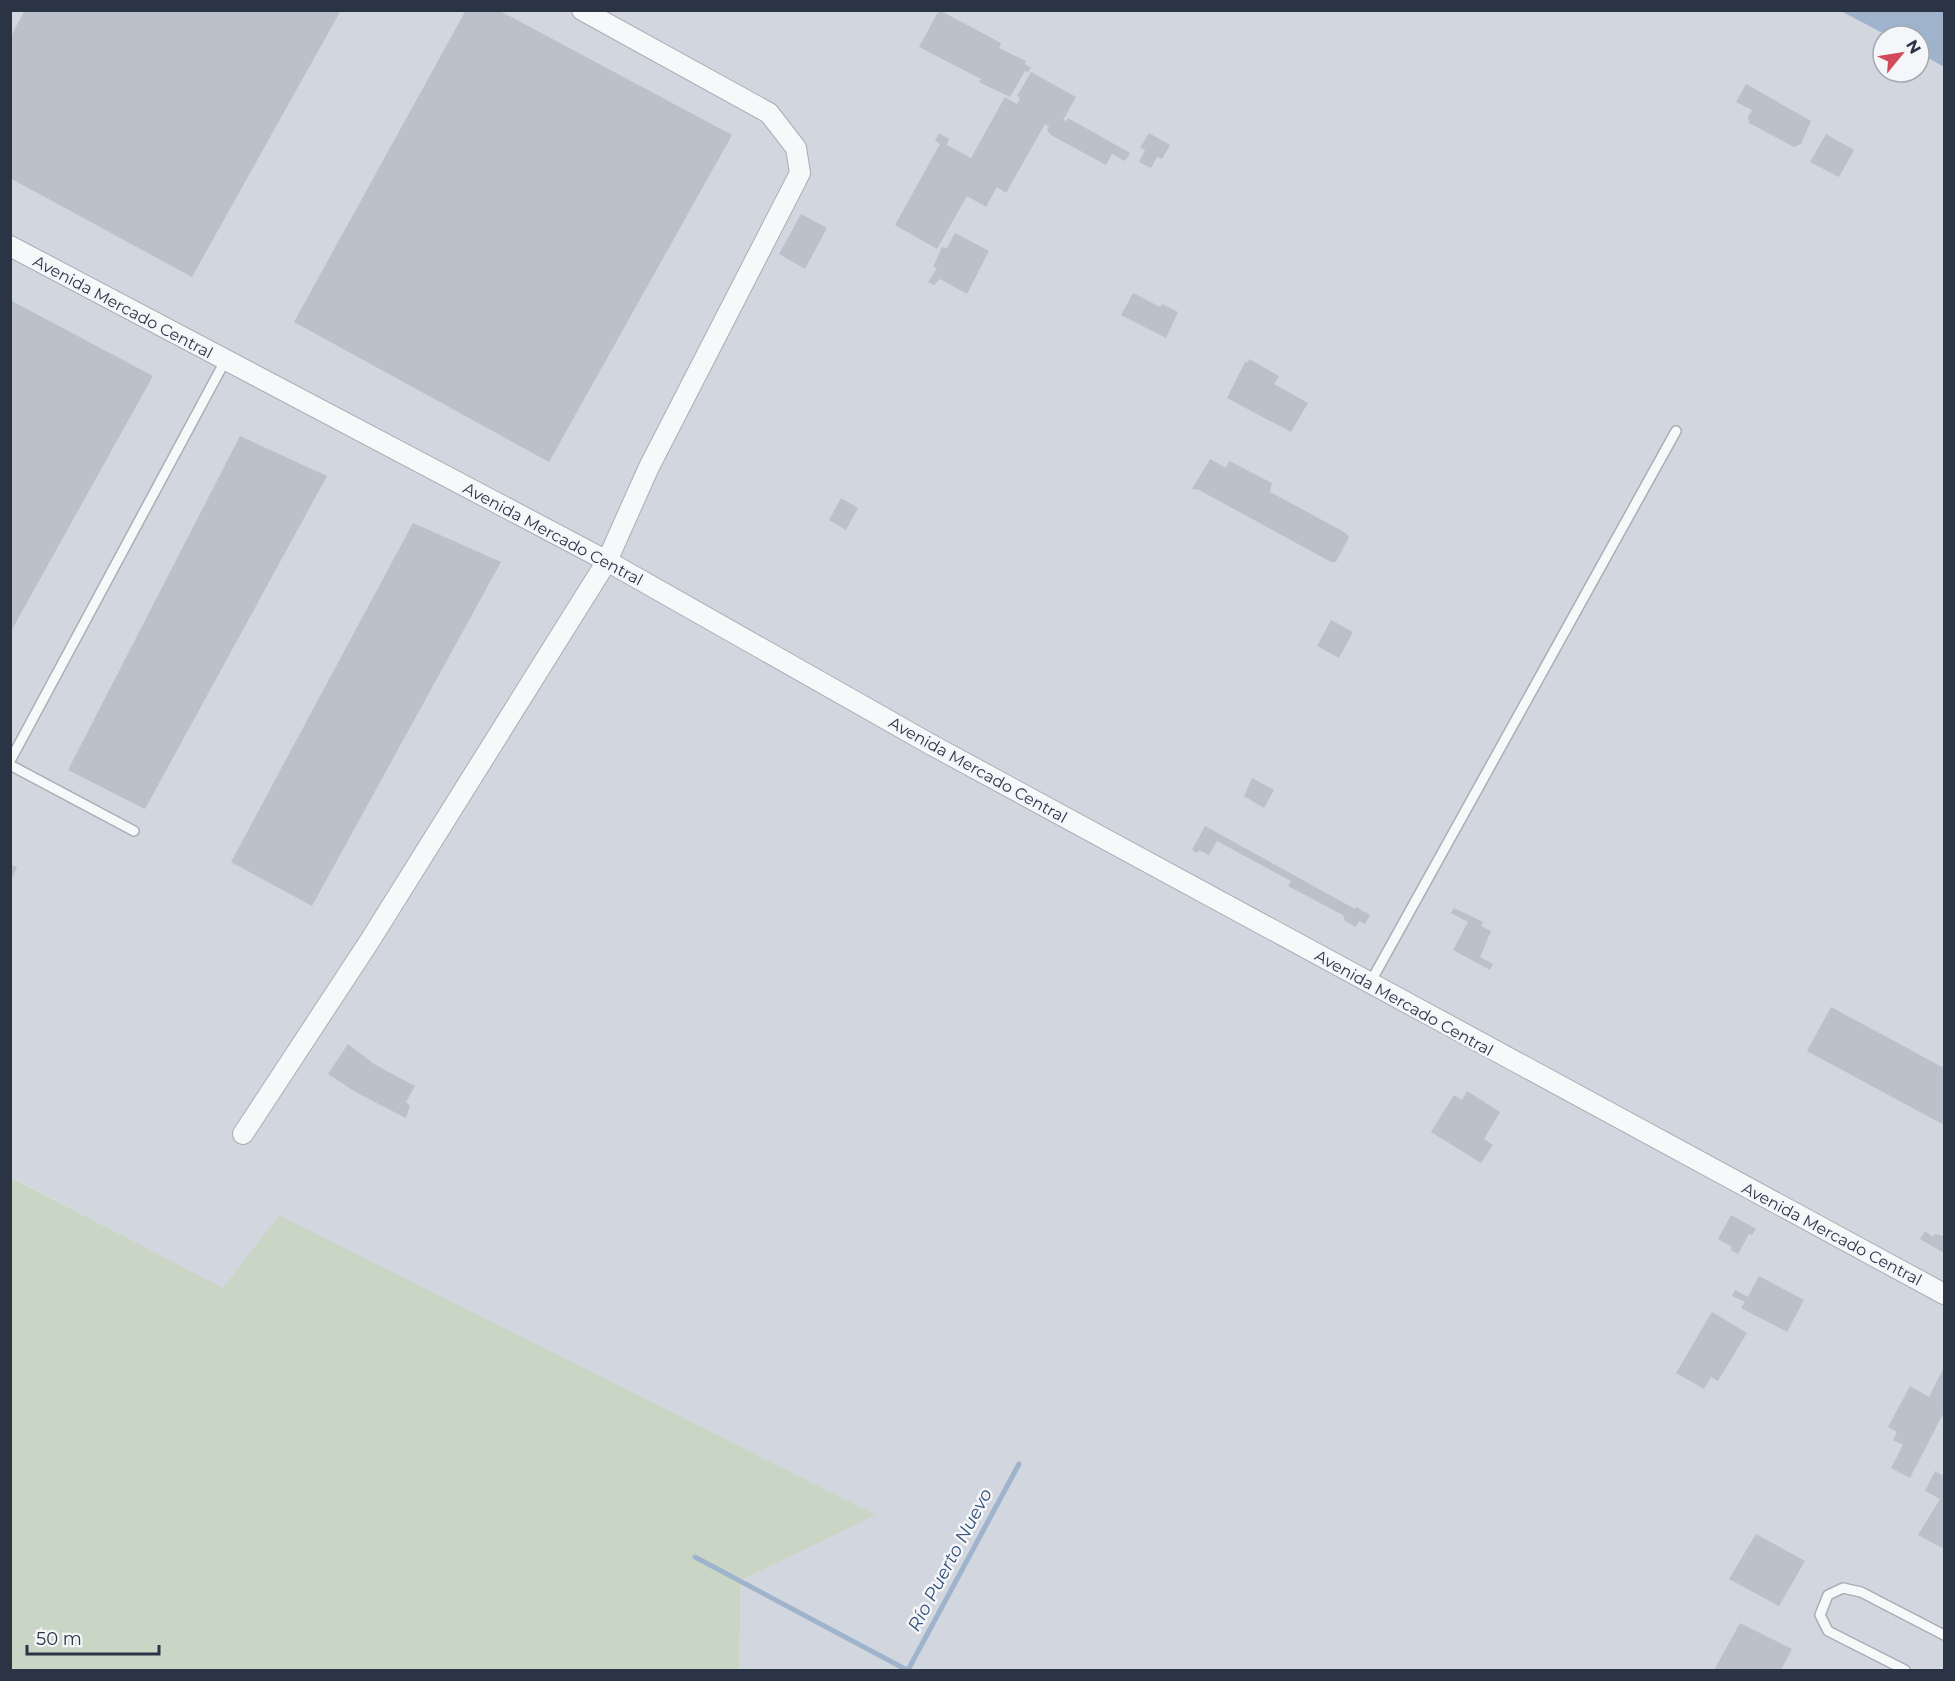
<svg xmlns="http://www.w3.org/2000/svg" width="1955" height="1681" font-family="Montserrat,sans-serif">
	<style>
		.built { fill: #d2d6de }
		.green { fill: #c9d6c5 }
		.water { fill: #9fb4cc }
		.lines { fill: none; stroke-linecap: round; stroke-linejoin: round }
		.stream { stroke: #9fb4cc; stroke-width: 5 }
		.building { fill: #bbc0ca }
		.service-casing { stroke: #a9aeb7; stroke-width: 12 }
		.minor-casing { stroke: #a9aeb7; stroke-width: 22 }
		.service { stroke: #f7f8fa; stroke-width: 9 }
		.minor { stroke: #f7f8fa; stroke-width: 20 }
		.labels { text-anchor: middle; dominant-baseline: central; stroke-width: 5; stroke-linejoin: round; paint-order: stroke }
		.street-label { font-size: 16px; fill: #2b3445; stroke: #f4f6f9 }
		.water-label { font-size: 18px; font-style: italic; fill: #34527a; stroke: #f4f6f9 }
	</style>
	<rect width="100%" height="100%" fill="#e4e7ec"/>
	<!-- built -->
	<path class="built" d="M1841 10 1888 36H1883V72H1919V53L1944 67V1670H739L741 1580 875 1515 279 1216 223 1289 11 1177 10 11Z"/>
	<!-- green -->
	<path class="green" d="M10 1177 223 1288 279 1215 876 1515 741 1580 739 1670H11Z"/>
	<!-- water -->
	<path class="water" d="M1841 11H1944V67L1919 53V36H1888Z"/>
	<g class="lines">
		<!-- stream -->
		<path class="stream" d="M695 1557 907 1670
			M908 1670 1019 1464"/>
	</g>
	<!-- building -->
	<path class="building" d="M25 10H341L192 277 10 178V38Z
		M466 10H498L732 135 549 462 294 322Z
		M939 10 1001 43 999 48 1026 61 1025 64 1031 68 1028 72 1025 71 1010 97 979 82 981 79 919 47Z
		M1031 72 1076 97 1063 120 1066 121 1068 118 1130 153 1125 161 1112 154 1106 165 1051 135 1047 130 1049 126 1045 124 1006 193 997 187 986 207 967 196 937 249 895 225 940 144 935 141 939 133 949 139 947 145 971 158 1005 97 1017 104 1020 98 1017 96Z
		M1746 84 1811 121 1801 144 1794 147 1749 123 1748 117 1752 110 1736 102Z
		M1149 133 1170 145 1162 159 1157 157 1151 168 1139 162 1145 150 1140 148Z
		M1826 134 1854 150 1839 177 1810 162Z
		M801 214 827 228 805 269 779 254Z
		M955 233 989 251 967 294 940 279 934 285 928 282 937 268 933 267 942 247 947 248Z
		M1133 293 1160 307 1162 304 1178 312 1166 338 1121 315Z
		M10 300 153 376 10 633Z
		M1249 359 1279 376 1274 384 1308 403 1291 432 1227 398 1245 362 1247 363Z
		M240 436 327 476 145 809 68 770Z
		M1210 459 1226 468 1229 461 1272 483 1270 492 1346 533 1349 537 1336 562H1331L1199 490 1192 489Z
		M841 498 858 508 846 530 829 520Z
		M413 523 501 562 312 906 231 862Z
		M1331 620 1353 632 1339 658 1317 646Z
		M1252 778 1274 790 1264 808 1244 796Z
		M1205 826 1355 909 1356 907 1370 915 1365 924 1359 921 1356 927 1345 921 1343 915 1288 886 1291 881 1217 841 1209 855 1199 850 1197 853 1192 850Z
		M10 864 17 867 10 882Z
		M1454 908 1483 922 1481 926 1491 931 1480 957 1493 964 1490 970 1453 950 1468 922 1451 913Z
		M1831 1007 1944 1068V1125L1807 1051Z
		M348 1044 374 1064 415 1086 406 1102 410 1106 406 1118 357 1093 328 1074Z
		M1467 1091 1500 1112 1484 1139 1493 1145 1481 1163 1431 1132 1454 1095 1462 1100Z
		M1731 1215 1756 1229 1752 1235 1749 1234 1738 1254 1731 1250 1732 1247 1718 1239Z
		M1925 1231 1933 1237 1935 1234 1944 1236V1253L1920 1239Z
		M1759 1276 1804 1300 1787 1332 1741 1308 1745 1302 1732 1296 1735 1290 1748 1297Z
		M1712 1312 1747 1333 1718 1381 1711 1377 1704 1389 1676 1373Z
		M1944 1367V1412L1910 1478 1891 1468 1903 1445 1893 1440 1897 1432 1888 1427 1910 1386 1929 1397Z
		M1935 1471 1944 1476V1549L1918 1535 1940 1499 1925 1491Z
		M1756 1534 1805 1561 1779 1606 1729 1579Z
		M1740 1623 1792 1649 1781 1670H1714Z"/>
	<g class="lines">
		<!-- service casing -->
		<g class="service-casing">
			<path id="service" d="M10 761 225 361
				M10 765 134 831
				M1370 983 1676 431
				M1905 1670 1828 1631 1820 1615 1828 1595 1843 1588 1861 1592 1944 1635"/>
		</g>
		<!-- minor casing -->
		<g class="minor-casing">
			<path id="minor" d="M10 246 607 561 930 744 1944 1294
				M243 1134 369 942 607 561 649 467 800 173 796 148 769 113 582 10"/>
		</g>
		<!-- service -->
		<use href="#service" class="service"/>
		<!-- minor -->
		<use href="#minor" class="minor"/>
	</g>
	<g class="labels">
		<!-- street labels -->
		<g class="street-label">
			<text transform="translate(123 307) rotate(28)">Avenida Mercado Central</text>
			<text transform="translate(553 534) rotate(28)">Avenida Mercado Central</text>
			<text transform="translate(978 770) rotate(29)">Avenida Mercado Central</text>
			<text transform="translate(1404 1003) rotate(29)">Avenida Mercado Central</text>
			<text transform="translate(1832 1234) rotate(28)">Avenida Mercado Central</text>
		</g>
		<!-- water labels -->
		<g class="water-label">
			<text transform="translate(950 1560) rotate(-62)">Río Puerto Nuevo</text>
		</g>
	</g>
	<!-- border -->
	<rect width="1955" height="1681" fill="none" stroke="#2b3445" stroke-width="24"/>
	<!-- north arrow -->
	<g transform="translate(1901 54) rotate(60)"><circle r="28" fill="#f4f6f9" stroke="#a4a8b1" stroke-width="1.5"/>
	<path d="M0-4.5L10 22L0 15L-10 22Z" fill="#d1495b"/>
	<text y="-9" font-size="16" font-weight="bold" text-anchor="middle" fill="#2b3445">N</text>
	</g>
	<!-- scale -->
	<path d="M27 1645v9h132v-9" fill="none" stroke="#2b3445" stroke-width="3"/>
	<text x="36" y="1645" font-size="18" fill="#2b3445" stroke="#f4f6f9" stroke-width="4.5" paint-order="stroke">50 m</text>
</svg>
